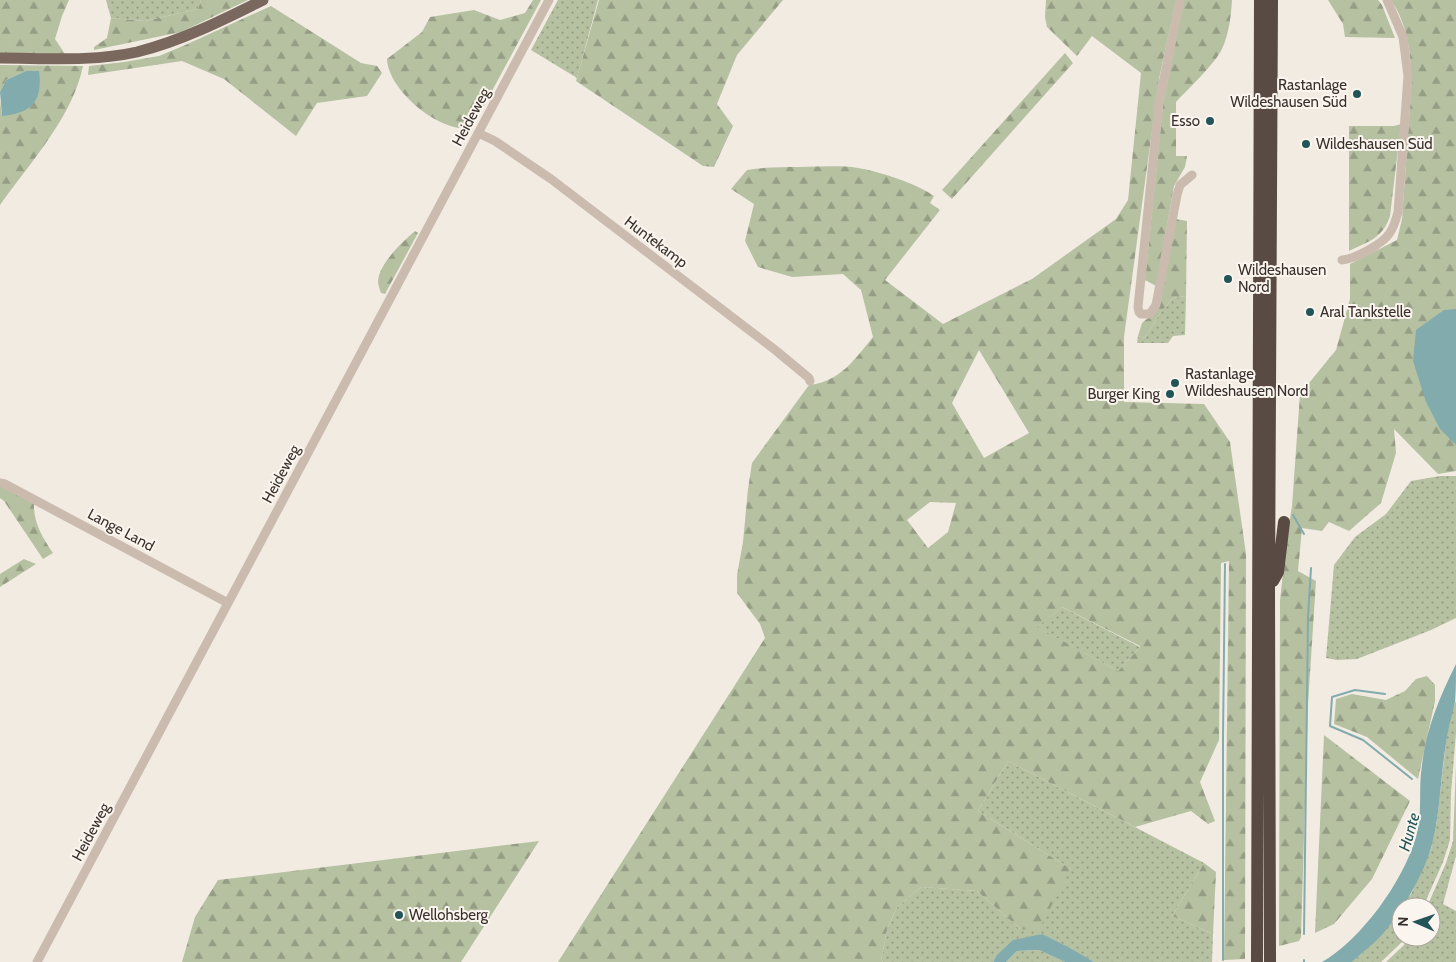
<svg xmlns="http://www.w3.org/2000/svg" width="1456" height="962" font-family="Cabin,sans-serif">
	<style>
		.grass { fill: url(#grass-dots) }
		.forest { fill: url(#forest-firs); fill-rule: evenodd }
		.water { fill: #82abae }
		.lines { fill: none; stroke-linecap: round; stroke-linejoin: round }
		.stream { stroke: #82abae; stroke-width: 2 }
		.minor { stroke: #cabbae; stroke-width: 9 }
		.major { stroke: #7a685e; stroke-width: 11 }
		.highway { stroke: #594b43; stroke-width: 12 }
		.poi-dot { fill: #235458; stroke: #faf5ee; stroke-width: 2 }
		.labels { text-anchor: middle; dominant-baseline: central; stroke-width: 4; stroke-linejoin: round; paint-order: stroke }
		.poi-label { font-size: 15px; fill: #39302c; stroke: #faf5ee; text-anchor: start }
		.street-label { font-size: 15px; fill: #39302c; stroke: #faf5ee }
		.water-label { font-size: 16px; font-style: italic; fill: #235458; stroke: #faf5ee }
	</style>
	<defs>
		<pattern id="grass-dots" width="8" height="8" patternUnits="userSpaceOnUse" patternTransform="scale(1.25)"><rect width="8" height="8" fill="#b6c1a2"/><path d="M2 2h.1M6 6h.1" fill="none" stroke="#959d84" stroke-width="1.8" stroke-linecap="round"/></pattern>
		<pattern id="forest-firs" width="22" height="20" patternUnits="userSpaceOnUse" patternTransform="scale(1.25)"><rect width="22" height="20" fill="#b6c1a2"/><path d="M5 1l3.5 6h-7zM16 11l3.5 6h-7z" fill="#959d84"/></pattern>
	</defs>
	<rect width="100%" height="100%" fill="#f2ebe2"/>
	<!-- grass -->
	<path class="grass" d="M106 0H201L198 9 145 21 111 18Z
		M558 0H598L577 78 531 50Z
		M1186 296 1185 335 1173 336 1168 343H1137L1138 336 1145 338 1160 313 1173 298Z
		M1440 476H1456V618L1431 630 1357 659 1337 660 1326 658 1334 565 1355 537 1386 514 1411 481Z
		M1062 607 1140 647 1118 671 1036 627Z
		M1456 701V733L1451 793 1450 840 1443 862 1423 907H1401V937H1405L1401 943 1381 962H1352L1362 953 1411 894 1431 849 1437 821 1446 742 1452 710Z
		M1008 761 1204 863 1172 916 1213 934 1212 962H1094L1041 934 996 956 993 962H883L881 960 887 930 897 907 921 887 977 891 1020 929 1071 869 978 811Z
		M1456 765V856L1443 904 1456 911V962H1386L1404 945 1409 937H1431V907H1427L1446 863 1453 841Z
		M1039 950 1065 962H1006L1017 951Z"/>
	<!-- forest -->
	<path class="forest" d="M0 0H69L62 16 55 39 65 54H0Z
		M201 0H248L181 32 94 50V47L107 38 111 18 145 21 198 9Z
		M533 0H541L472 128C440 134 388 90 387 59L422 32 430 17 474 10 500 20 525 13Z
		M599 0H783L737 55 717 104 733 126 714 167 703 166 576 81Z
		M1046 0H1176L1159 79 1124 337V402L1204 404 1230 442 1246 554 1245 959 1224 960 1229 561 1221 563 1219 740 1200 782 1215 821 1208 824 1191 811 1135 827 1008 761 978 811 1071 869 1038 931 1020 929 977 891 921 887 897 907 887 930 881 960 883 962H558L765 638 760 624 737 593V575L743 542 748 489 752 463 809 385C840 382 855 359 873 337L861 290 843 274 792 277 758 267 745 241 754 204 731 189 747 170C765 167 782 167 801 167 820 167 839 165 858 168 878 171 918 184 934 196L930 203 940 210 885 280 943 324 1032 279 1116 219 1128 200 1141 73 1092 36 1077 56 1047 27 1045 17ZM979 350 1029 433 984 458 952 403ZM930 502 956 503 948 532 928 548 907 520ZM1062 607 1140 646V647L1118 671 1037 627Z
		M1184 0H1232C1231 16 1229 34 1222 49 1214 65 1189 88 1176 102V156H1187L1185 167 1174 186 1156 286 1145 280 1163 104Z
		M1328 0H1378L1382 5 1395 38 1345 37 1343 24Z
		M1391 0H1456V471L1438 474 1394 429 1396 453 1381 503 1349 531 1329 522 1322 531 1302 528 1298 571 1316 581 1308 704 1301 937 1299 941 1279 946 1280 601 1286 543 1292 506 1300 394 1336 350 1350 299V264L1397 240 1402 219C1404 191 1406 163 1408 134 1411 89 1418 40 1391 0Z
		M271 6 361 63 377 66 382 73 367 96 317 103 296 136 224 79 182 61 88 75 89 66 124 62 159 56 183 46Z
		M1065 53 1073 63 952 199 942 190Z
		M0 65 83 66C73 116 30 163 0 205V101L2 116 26 71 6 80 0 92Z
		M1401 124 1390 216C1383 238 1368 242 1349 251V126H1394Z
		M1176 219 1187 221 1186 296 1173 298 1160 313 1145 338 1138 336 1142 323 1155 312Z
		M415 231 418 233 385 294 381 293C380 290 378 285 378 281 379 264 402 242 415 231Z
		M0 485 34 502C33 522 42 537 53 553L43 559 4 501 0 498Z
		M24 559 36 564 0 587V574Z
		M1427 676 1435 685V701L1418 779 1367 737 1334 724 1336 699 1352 694 1386 700 1405 691 1416 679Z
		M1324 735 1410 801 1372 879 1334 924 1315 933Z
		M539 841 461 962H182L195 917 218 880Z
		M1204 863 1216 872 1213 934 1172 916Z"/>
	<!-- water -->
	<path class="water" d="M26 71H39C43 102 31 113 2 116L0 92 6 80Z
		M1456 309V445L1440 429 1426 402 1413 361 1416 330 1444 310Z
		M1456 664C1456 676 1456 691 1455 702 1451 718 1447 734 1445 750 1440 783 1440 817 1431 848 1422 878 1399 917 1378 939 1370 947 1360 954 1352 962H1322C1361 940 1404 880 1416 837 1423 814 1418 788 1422 765 1426 729 1440 696 1456 664Z
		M1042 934 1068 947 1094 962H1065L1039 950 1017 951 1006 962H993L996 956 1013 940Z"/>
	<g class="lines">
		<!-- stream -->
		<path class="stream" d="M1293 515 1304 534
			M1385 694 1355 690 1332 697 1330 726 1363 740 1412 779
			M1304 934 1308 617 1311 568
			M1223 960V738L1225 564
			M1304 962V960"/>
		<!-- minor -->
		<path class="minor" d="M1180 0 1159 103 1138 307 1139 312 1141 314H1150L1156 305 1177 195 1180 185 1192 175
			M478 133 495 141 551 179 774 349 809 378 810 381
			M1342 260C1355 259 1382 244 1389 234 1394 227 1396 220 1398 212L1408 76 1403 37 1387 0
			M0 483 5 484 228 603
			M37 962 549 0"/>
		<!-- major -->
		<path class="major" d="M0 58C45 58 92 62 137 52 181 41 223 20 263 0"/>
		<!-- highway -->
		<path class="highway" d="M1273 581 1278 572 1284 522
			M1257 962 1260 0
			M1270 962 1269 588 1272 0"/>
	</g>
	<!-- markers -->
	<g class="poi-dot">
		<circle cx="1357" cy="94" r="5"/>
		<circle cx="1210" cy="121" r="5"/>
		<circle cx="1306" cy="144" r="5"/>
		<circle cx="1228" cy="279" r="5"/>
		<circle cx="1310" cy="312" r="5"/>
		<circle cx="1175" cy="383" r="5"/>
		<circle cx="1170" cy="394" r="5"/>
		<circle cx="399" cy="915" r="5"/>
	</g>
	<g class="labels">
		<!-- poi labels -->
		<g class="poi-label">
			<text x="1347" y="85" text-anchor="end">Rastanlage<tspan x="1347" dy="17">Wildeshausen Süd</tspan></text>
			<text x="1200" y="121" text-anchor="end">Esso</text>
			<text x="1316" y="144">Wildeshausen Süd</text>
			<text x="1238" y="270">Wildeshausen<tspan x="1238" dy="17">Nord</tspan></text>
			<text x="1320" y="312">Aral Tankstelle</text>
			<text x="1185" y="374">Rastanlage<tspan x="1185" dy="17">Wildeshausen Nord</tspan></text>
			<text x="1160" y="394" text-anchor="end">Burger King</text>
			<text x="409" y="915">Wellohsberg</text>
		</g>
		<!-- street labels -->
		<g class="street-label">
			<text transform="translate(471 117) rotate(-62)">Heideweg</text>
			<text transform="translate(656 242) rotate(37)">Huntekamp</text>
			<text transform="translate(281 474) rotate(-62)">Heideweg</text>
			<text transform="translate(121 530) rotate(28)">Lange Land</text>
			<text transform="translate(91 832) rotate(-62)">Heideweg</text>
		</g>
		<!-- water labels -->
		<g class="water-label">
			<text transform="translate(1409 832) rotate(-74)">Hunte</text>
		</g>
	</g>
	<!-- north arrow -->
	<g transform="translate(1416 922) rotate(272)"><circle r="24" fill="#faf5ee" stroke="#ada6a0"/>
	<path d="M0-4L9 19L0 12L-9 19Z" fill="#235458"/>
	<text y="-8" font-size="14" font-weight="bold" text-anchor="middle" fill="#39302c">N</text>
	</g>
</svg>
